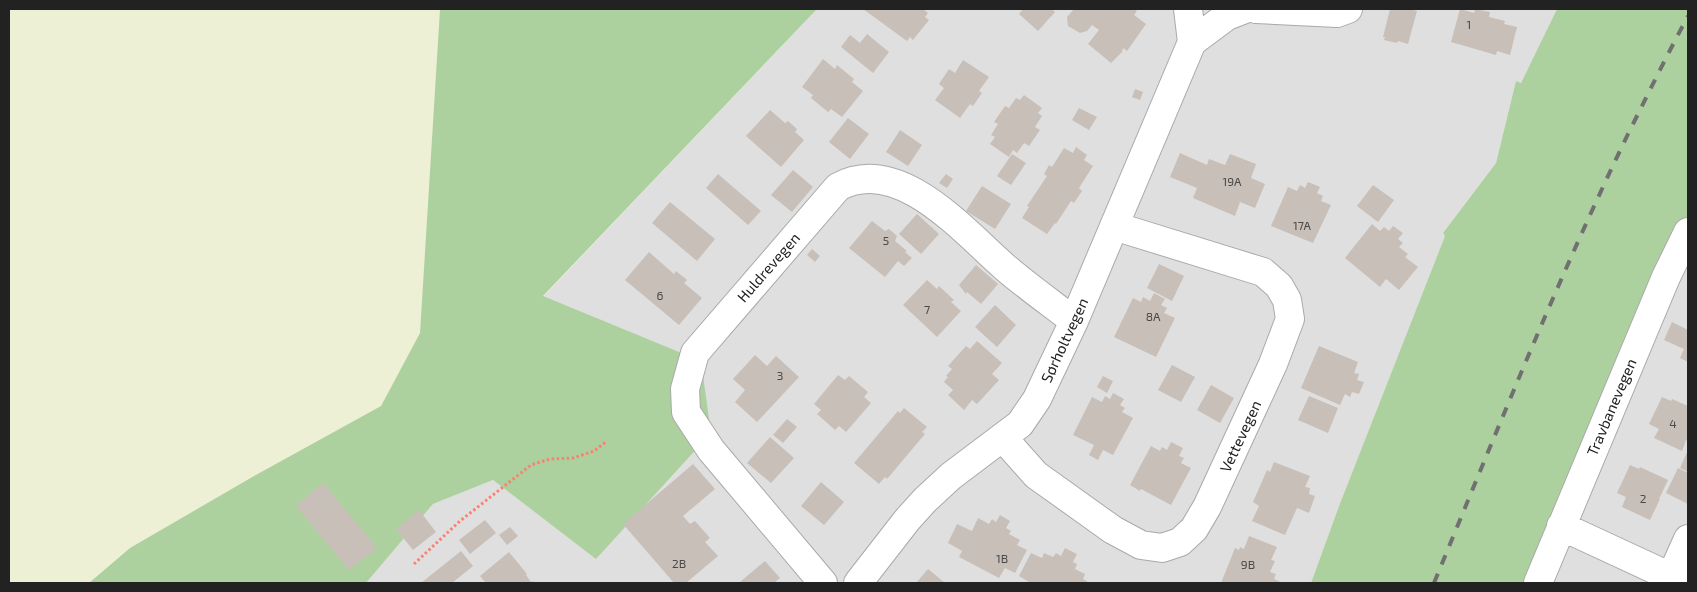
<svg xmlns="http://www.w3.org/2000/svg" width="1697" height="592" font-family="'Exo 2',sans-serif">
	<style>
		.residential { fill: #e0dfdf }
		.farmland { fill: #eef0d5 }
		.forest { fill: #add19e }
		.building { fill: #c7bfb8 }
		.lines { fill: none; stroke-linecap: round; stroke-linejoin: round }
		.minor-casing { stroke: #a9a9a9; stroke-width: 30 }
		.path { stroke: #fa8072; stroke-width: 3; stroke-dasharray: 2.5 2.5; stroke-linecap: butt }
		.minor { stroke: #fff; stroke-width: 28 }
		.rail { stroke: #707070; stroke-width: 4; stroke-dasharray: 10 10; stroke-linecap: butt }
		.labels { text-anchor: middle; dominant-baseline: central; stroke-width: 4.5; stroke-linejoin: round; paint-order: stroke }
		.number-label { font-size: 12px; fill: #4b4948 }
		.street-label { font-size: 15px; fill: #222; stroke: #fff }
	</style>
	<rect width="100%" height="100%" fill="#f2efe9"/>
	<!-- residential -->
	<path class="residential" d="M817 9H1557L1521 83 1516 82 1496 163 1443 233 1445 236 1339 506 1311 583H366L433 504 493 480 597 559 701 361 543 297Z
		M1688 248V583H1550Z"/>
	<!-- farmland -->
	<path class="farmland" d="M9 9H440L420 333 381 406 254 476 130 548 89 583H9Z"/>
	<!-- forest -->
	<path class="forest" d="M440 9H817L543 296 701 361 711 433 596 559 493 480 433 504 366 583H89L130 548 254 476 381 406 420 333Z
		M1557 9H1688V248L1550 583H1311L1339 506 1445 236 1443 233 1496 163 1516 81 1521 83Z"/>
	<!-- building -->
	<path class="building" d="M863 9H923L928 13 925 17 929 20 913 40 910 37 907 41Z
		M1023 9H1052L1055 12 1038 31 1019 14Z
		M1074 9H1134L1137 11 1134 15 1146 24 1127 51 1123 48 1122 52 1111 63 1088 44 1099 30 1092 25 1087 31 1080 33 1068 26 1067 17Z
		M1390 9H1409L1417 11 1408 44 1398 41 1397 43 1384 40 1385 37H1383Z
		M1460 9 1474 13 1475 9 1490 12 1489 17 1505 21 1504 24 1517 27 1510 55 1497 51 1496 55 1451 42Z
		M867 34 889 52 873 73 841 47 850 35 860 43Z
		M823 59 835 69 837 65 854 79 852 82 863 91 842 117 831 109 828 112 811 98 813 95 802 87Z
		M963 60 989 77 979 91 982 93 973 106 970 104 960 118 935 100 944 88 939 84 949 69 955 73Z
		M1135 89 1143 92 1140 100 1132 97Z
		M1024 95 1042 108 1038 113 1042 116 1035 127 1040 130 1029 146 1024 143 1017 153 1013 150 1009 157 990 144 995 137 991 135 998 124 994 122 1005 106 1009 108 1016 98 1020 100Z
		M1079 108 1097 117 1089 130 1072 120Z
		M770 110 785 123 788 121 797 129 795 132 804 140 781 167 746 136Z
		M848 118 869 134 850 159 829 142Z
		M900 130 922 145 908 166 886 152Z
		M1076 147 1087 155 1084 160 1093 166 1079 188 1082 191 1074 203 1071 201 1056 224 1055 223 1047 234 1022 218 1029 207 1027 206 1047 176 1044 174 1049 165 1052 167 1064 148 1073 153Z
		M1180 153 1207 165 1209 159 1225 165 1230 154 1256 164 1251 178 1265 184 1255 208 1240 202 1235 216 1193 198 1197 188 1170 177Z
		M1012 154 1026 163 1011 185 997 176Z
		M793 170 813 187 792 212 771 195Z
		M718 174 761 211 748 225 706 188Z
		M946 174 953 179 947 188 939 183Z
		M1308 182 1320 187 1317 193 1323 196 1321 201 1331 205 1313 243 1271 226 1288 187 1297 191 1300 185 1305 188Z
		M1373 185 1394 200 1378 222 1357 206Z
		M982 186 1011 204 995 229 966 211Z
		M670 202 715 239 697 261 652 223Z
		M917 214 939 234 921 254 899 234Z
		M872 221 885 231 889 229 897 236 895 241 907 251 905 252 912 258 904 266 898 261 885 277 849 248Z
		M1372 224 1380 231 1384 227 1389 231 1393 226 1403 233 1398 239 1403 243 1399 247 1408 254 1405 257 1418 267 1399 290 1386 279 1380 287 1345 258Z
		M812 249 820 256 815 262 807 255Z
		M649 252 674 274 676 271 687 280 684 283 702 298 679 325 625 280Z
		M1159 264 1184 276 1172 301 1147 288Z
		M976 265 998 284 981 304 967 292 966 294 959 285Z
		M927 280 937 289 939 286 954 300 951 302 961 311 937 337 903 305Z
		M1154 293 1165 299 1161 305 1167 308 1164 313 1175 318 1156 357 1114 337 1133 298 1141 302 1143 297 1150 301Z
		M995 305 1016 325 997 347 975 327Z
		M1672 322 1688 330V362L1680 358 1684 349 1664 340Z
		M977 341 1002 363 992 374 999 380 977 404 972 400 964 410 948 395 953 390 944 382 948 377 946 376 952 369 948 366 966 346 970 349Z
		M1319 346 1358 362 1354 373 1359 374 1357 380 1364 382 1359 394 1352 392 1350 397 1345 394 1340 405 1301 388Z
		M755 355 767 366 776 356 799 377 757 422 735 402 745 390 733 379Z
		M1172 365 1195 377 1181 402 1158 390Z
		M838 375 845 380 849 376 868 392 864 397 871 403 846 432 839 426 835 430 817 414 821 410 814 404Z
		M1103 376 1113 381 1107 393 1097 387Z
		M1211 385 1234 398 1220 423 1197 410Z
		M1113 393 1124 399 1120 405 1125 408 1122 412 1133 418 1113 455 1103 450 1098 460 1089 455 1094 445 1073 435 1092 397 1102 402 1105 396 1110 399Z
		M1309 396 1338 408 1328 433 1298 420Z
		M1662 397 1671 401 1672 399 1688 406V441L1686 440 1682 451 1654 438 1659 429 1649 424Z
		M904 408 927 427 922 432 925 434 887 479 885 477 879 484 854 463 898 411 900 413Z
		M787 419 797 427 783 443 773 435Z
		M770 437 794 458 771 483 747 463Z
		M1171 442 1183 448 1179 456 1184 458 1181 463 1191 468 1171 505 1141 489 1140 491 1130 485 1151 446 1160 451 1162 447 1167 450Z
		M1688 450V472L1680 468Z
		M1274 462 1310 476 1305 487 1310 488 1309 494 1315 496 1309 513 1297 508 1285 535 1252 521 1259 506 1253 502 1267 470 1270 472Z
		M693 464 715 489 683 516 690 524 695 521 710 538 705 542 718 556 686 583H674L623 524Z
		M1630 465 1639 469 1640 467 1668 480 1659 499H1660L1650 520 1622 507 1626 497 1617 493Z
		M1678 468 1688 473V504L1666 493Z
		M821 482 844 502 824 525 801 506Z
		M323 483 377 548 349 570 296 506Z
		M419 510 436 532 413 550 396 529Z
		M1000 515 1010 521 1006 528 1011 531 1009 534 1020 540 1017 545 1027 550 1015 573 1005 568 999 578 959 557 962 551 948 543 957 524 972 531 978 518 989 524 992 519 996 522Z
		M485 520 496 533 470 554 459 540Z
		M510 527 518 536 507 545 499 535Z
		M1249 536 1277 547 1271 560 1275 561 1270 572 1276 574 1274 579 1283 583H1221L1235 548 1239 550 1240 547 1244 549Z
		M1065 548 1077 554 1073 562 1077 564 1075 569 1085 574 1083 579 1090 583H1028L1029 582 1019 576 1031 553 1042 558 1044 553 1053 557 1056 553 1061 556Z
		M461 551 473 566 452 583H421Z
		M509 552 527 574 526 575 531 582 533 581 535 583H486L480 576Z
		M765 561 780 578 774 583H742L740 582Z
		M928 569 945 583H916Z"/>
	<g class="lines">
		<!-- minor casing -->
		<g class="minor-casing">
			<path id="minor" d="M1188 9 1192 42
				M1256 9 1337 13 1348 9
				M1003 438 1036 475 1113 530 1141 545 1162 548 1180 542 1194 529 1207 507 1273 364 1290 319 1287 300 1279 286 1263 272 1114 226
				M1561 526 1684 583
				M1671 577 1688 539
				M823 583 711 450 686 412 685 389 695 353 838 187C899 153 965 233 1007 269 1028 287 1052 304 1074 321
				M858 583 907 520 925 500 951 476 1020 424 1037 399 1074 321 1192 42 1227 16 1245 9
				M1538 583 1666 277 1688 232"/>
		</g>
		<!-- path -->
		<path class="path" d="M414 564 460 521 531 465 550 459 573 458 594 451 607 441"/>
		<!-- minor -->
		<use href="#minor" class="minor"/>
		<!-- rail -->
		<path class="rail" d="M1434 583C1496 433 1557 281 1628 134 1648 94 1667 55 1688 16"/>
	</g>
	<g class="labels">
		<!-- number labels -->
		<g class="number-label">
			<text x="1469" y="24">1</text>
			<text x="1232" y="181">19A</text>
			<text x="1302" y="225">17A</text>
			<text x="886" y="240">5</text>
			<text x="660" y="295">6</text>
			<text x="927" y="309">7</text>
			<text x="1153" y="316">8A</text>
			<text x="780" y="375">3</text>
			<text x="1673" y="423">4</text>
			<text x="1643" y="498">2</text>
			<text x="1002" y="558">1B</text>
			<text x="679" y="563">2B</text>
			<text x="1248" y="564">9B</text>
		</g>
		<!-- street labels -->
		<g class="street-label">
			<text transform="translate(768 267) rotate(-49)">Huldrevegen</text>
			<text transform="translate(1064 340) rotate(-65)">Sørholtvegen</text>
			<text transform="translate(1611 407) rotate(-67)">Travbanevegen</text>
			<text transform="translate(1240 436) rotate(-65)">Vettevegen</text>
		</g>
	</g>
	<!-- border -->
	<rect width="1697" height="592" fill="none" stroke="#222222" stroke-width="20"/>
</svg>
